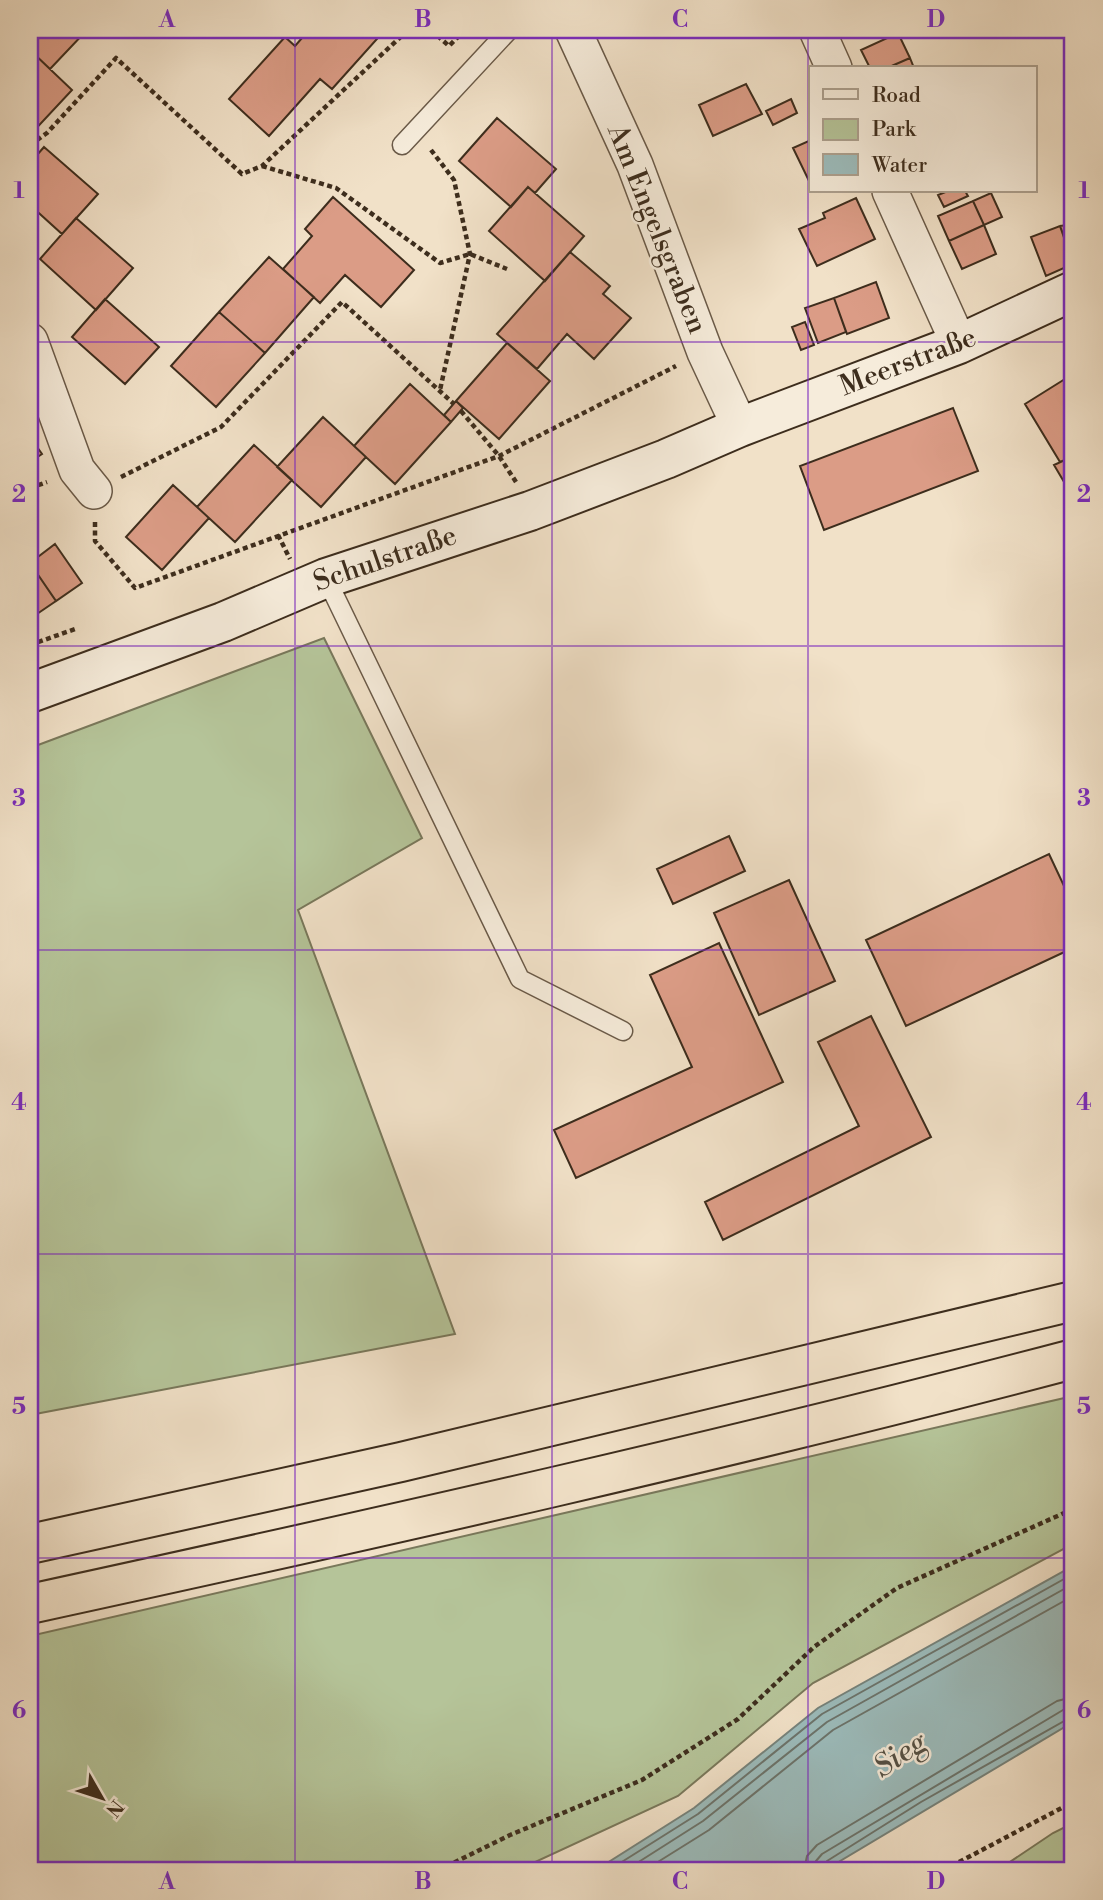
<svg xmlns="http://www.w3.org/2000/svg" width="1103" height="1900" font-family="'Libre Bodoni',serif">
	<style>
		.green { fill: #b5c499; stroke: #79785b; stroke-width: 2 }
		.water { fill: #9cbcbc; stroke: #76837c; stroke-width: 2 }
		.lines { fill: none; stroke-linecap: round; stroke-linejoin: round }
		.shore { stroke: #6c746c; stroke-width: 2 }
		.building { fill: #db9c86; stroke: #3d2d1d; stroke-width: 2 }
		.lane-casing { stroke: #6a5a48; stroke-width: 21 }
		.street-casing { stroke: #6a5a48; stroke-width: 38 }
		.secondary-casing { stroke: #3d2d1d; stroke-width: 42 }
		.highway-casing { stroke: #3d2d1d; stroke-width: 42 }
		.path { stroke: #3d2d1d; stroke-width: 4.5; stroke-dasharray: 5 3.5; stroke-linecap: butt }
		.lane { stroke: #f6ecdb; stroke-width: 18 }
		.street { stroke: #f6ecdb; stroke-width: 35 }
		.secondary { stroke: #f6ecdb; stroke-width: 38 }
		.highway { stroke: #f1e1c8; stroke-width: 38 }
		.grid { fill: none; stroke: #7b2cbf; stroke-width: 2; stroke-opacity: 0.55 }
		.labels { text-anchor: middle; dominant-baseline: central; stroke-width: 5; stroke-linejoin: round; paint-order: stroke }
		.street-label { font-size: 28px; fill: #3d2d1d; stroke: #f6ecdb }
		.water-label { font-size: 30px; font-style: italic; fill: #555145; stroke: #f6ecdb }
		.neatline { fill: none; stroke: #7b2cbf; stroke-width: 2.5 }
		.grid-label { font-size: 23px; text-anchor: middle; font-weight: bold; fill: #7b2cbf }
	</style>
	<rect width="100%" height="100%" fill="#f1e1c8"/>
	<filter id="stains"><feTurbulence type="fractalNoise" baseFrequency=".00286" numOctaves="4"/><feColorMatrix values="0 0 0 0 .2 0 0 0 0 .09 0 0 0 0 .02 0 0 0 .5 -.17"/></filter>
	<radialGradient id="worn" r=".72"><stop offset=".6" stop-color="#630" stop-opacity="0"/><stop offset="1" stop-color="#630" stop-opacity=".3"/></radialGradient>
	<!-- green -->
	<path class="green" d="M324 638 422 838 298 910 455 1334 30 1415V748Z
		M1073 1396V1544L813 1683 678 1796 518 1870H30V1636Z
		M1073 1823V1870H998L1053 1833Z"/>
	<!-- water -->
	<path class="water" d="M1073 1566V1722L825 1870H596L694 1808 818 1708Z"/>
	<g class="lines">
		<!-- shore -->
		<path class="shore" d="M609 1870 698 1814 822 1714 1073 1574
			M626 1870 703 1821 827 1722 1073 1584
			M645 1870 709 1830 833 1730 1073 1596
			M804 1870 807 1856 817 1845 1057 1701 1073 1697
			M814 1870 816 1861 822 1854 1063 1710 1073 1708
			M823 1870 827 1861 921 1802 1073 1716"/>
	</g>
	<!-- building -->
	<path class="building" d="M30 30H87L50 69 30 50Z
		M309 30H385L332 89 320 79 269 136 229 99 285 37 295 46Z
		M898 33 910 58 887 68H870L861 50Z
		M30 50 72 90 30 135Z
		M910 58 914 68H887Z
		M746 84 762 114 713 136 699 105Z
		M791 99 797 113 773 125 766 111Z
		M497 118 556 169 535 193 528 187 511 207 459 161Z
		M811 140V185L793 148Z
		M44 147 98 194 62 234 30 205V163Z
		M528 187 584 236 545 281 489 231Z
		M948 191H965L968 196 944 207 938 195Z
		M991 193 1002 217 984 225 973 201Z
		M333 197 414 270 381 307 345 275 320 303 283 269 312 236 305 229Z
		M856 198 875 239 817 266 799 229 825 218 823 213Z
		M973 201 984 225 949 241 938 216Z
		M76 218 133 268 96 310 40 259Z
		M1073 224V259L1060 226Z
		M984 225 996 254 962 269 949 241Z
		M1060 226 1073 264 1046 276 1031 237Z
		M570 252 610 286 603 294 631 318 594 359 567 334 537 369 497 334Z
		M269 257 314 297 265 353 219 312Z
		M876 282 889 318 847 334 834 298Z
		M834 298 846 332 818 343 805 308Z
		M105 299 159 347 125 384 72 337Z
		M219 312 265 353 216 407 171 366Z
		M805 322 814 345 801 350 792 327Z
		M507 343 550 381 499 439 456 401Z
		M1073 374V471L1067 459 1060 462 1025 404Z
		M410 384 451 422 395 484 354 446Z
		M456 401 463 408 451 422 444 415Z
		M953 408 978 471 824 530 800 466Z
		M323 417 366 457 321 507 277 467Z
		M30 437 42 454 30 462Z
		M254 445 292 480 235 542 197 507Z
		M1067 459 1073 471V497L1054 465Z
		M173 485 209 518 162 570 126 537Z
		M55 544 82 583 56 601 30 563Z
		M30 563 56 601 31 618 30 617Z
		M729 836 745 871 673 904 657 869Z
		M1049 854 1073 905V948L906 1026 866 940Z
		M789 880 835 981 759 1015 714 913Z
		M719 943 783 1082 576 1178 554 1130 692 1067 650 975Z
		M871 1016 931 1137 723 1240 705 1202 859 1126 818 1042Z"/>
	<g class="lines">
		<!-- lane casing -->
		<g class="lane-casing">
			<path id="lane" d="M402 145 509 30
				M326 578 520 979 623 1031"/>
		</g>
		<!-- street casing -->
		<g class="street-casing">
			<path id="street" d="M573 30 635 165 705 352 740 427
				M817 30 834 68
				M890 191 959 344
				M30 341 77 470 94 491"/>
		</g>
		<!-- secondary casing -->
		<g class="secondary-casing">
			<path id="secondary" d="M30 693 223 622 326 578 530 511 666 459 740 427 959 344 1073 291"/>
		</g>
		<!-- highway casing -->
		<g class="highway-casing">
			<path id="highway" d="M30 1544 401 1462 1073 1301
				M30 1604C379 1528 728 1450 1073 1359"/>
		</g>
		<!-- path -->
		<path class="path" d="M431 30 449 46 465 30
			M30 145 47 133 116 58 242 174 262 166 408 30
			M431 150 454 180 470 254 440 390
			M262 166 336 188 440 263 470 254 507 269
			M461 411 499 456 516 482
			M121 477 221 427 342 302 454 404
			M30 488 47 482
			M95 522V541L135 588 499 456 676 366
			M278 535 290 559
			M30 645 75 629
			M439 1870 510 1835 642 1780 738 1719 814 1647 897 1588 1073 1509
			M944 1870 1073 1802"/>
		<!-- lane -->
		<use href="#lane" class="lane"/>
		<!-- street -->
		<use href="#street" class="street"/>
		<!-- secondary -->
		<use href="#secondary" class="secondary"/>
		<!-- highway -->
		<use href="#highway" class="highway"/>
	</g>
	<!-- grid -->
	<path class="grid" d="M295 30V1870M552 30V1870M808 30V1870M30 342H1073M30 646H1073M30 950H1073M30 1254H1073M30 1558H1073"/>
	<g class="labels">
		<!-- street labels -->
		<g class="street-label">
			<text transform="translate(657 229) rotate(68)">Am Engelsgraben</text>
			<text transform="translate(908 362) rotate(-21)">Meerstraße</text>
			<text transform="translate(385 559) rotate(-19)">Schulstraße</text>
		</g>
		<!-- water labels -->
		<g class="water-label">
			<text transform="translate(900 1755) rotate(-34)">Sieg</text>
		</g>
	</g>
	<!-- margin -->
	<rect width="1103" height="1900" fill="none" stroke="#f1e1c8" stroke-width="77"/>
	<!-- legend -->
	<rect x="809" y="66" width="228" height="126" fill="#f6ecdb" stroke="#aca08f" stroke-width="2"/>
	<rect x="823" y="89" width="35" height="10" fill="#f6ecdb" stroke="#aca08f" stroke-width="2"/>
	<text x="872" y="102" font-size="21" fill="#3d2d1d">Road</text>
	<rect x="823" y="119" width="35" height="21" fill="#b5c499" stroke="#aca08f" stroke-width="2"/>
	<text x="872" y="136" font-size="21" fill="#3d2d1d">Park</text>
	<rect x="823" y="154" width="35" height="21" fill="#9cbcbc" stroke="#aca08f" stroke-width="2"/>
	<text x="872" y="172" font-size="21" fill="#3d2d1d">Water</text>
	<!-- north arrow -->
	<g transform="translate(102 1798) rotate(129)" stroke="#f6ecdb" stroke-width="5" paint-order="stroke">
	<path d="M0-5L12 26L0 18L-12 26Z" fill="#3d2d1d"/>
	<text y="-10" font-size="19" font-weight="bold" text-anchor="middle" fill="#3d2d1d">N</text>
	</g>
	<rect x="38" y="38" width="1026" height="1824" class="neatline"/>
	<g class="grid-label">
		<text x="167" y="27">A</text>
		<text x="423" y="27">B</text>
		<text x="680" y="27">C</text>
		<text x="936" y="27">D</text>
		<text x="19" y="198">1</text>
		<text x="1084" y="198">1</text>
		<text x="19" y="502">2</text>
		<text x="1084" y="502">2</text>
		<text x="19" y="806">3</text>
		<text x="1084" y="806">3</text>
		<text x="19" y="1110">4</text>
		<text x="1084" y="1110">4</text>
		<text x="19" y="1414">5</text>
		<text x="1084" y="1414">5</text>
		<text x="19" y="1718">6</text>
		<text x="1084" y="1718">6</text>
		<text x="167" y="1889">A</text>
		<text x="423" y="1889">B</text>
		<text x="680" y="1889">C</text>
		<text x="936" y="1889">D</text>
	</g>
	<rect width="100%" height="100%" filter="url(#stains)"/>
	<rect width="100%" height="100%" fill="url(#worn)"/>
</svg>
